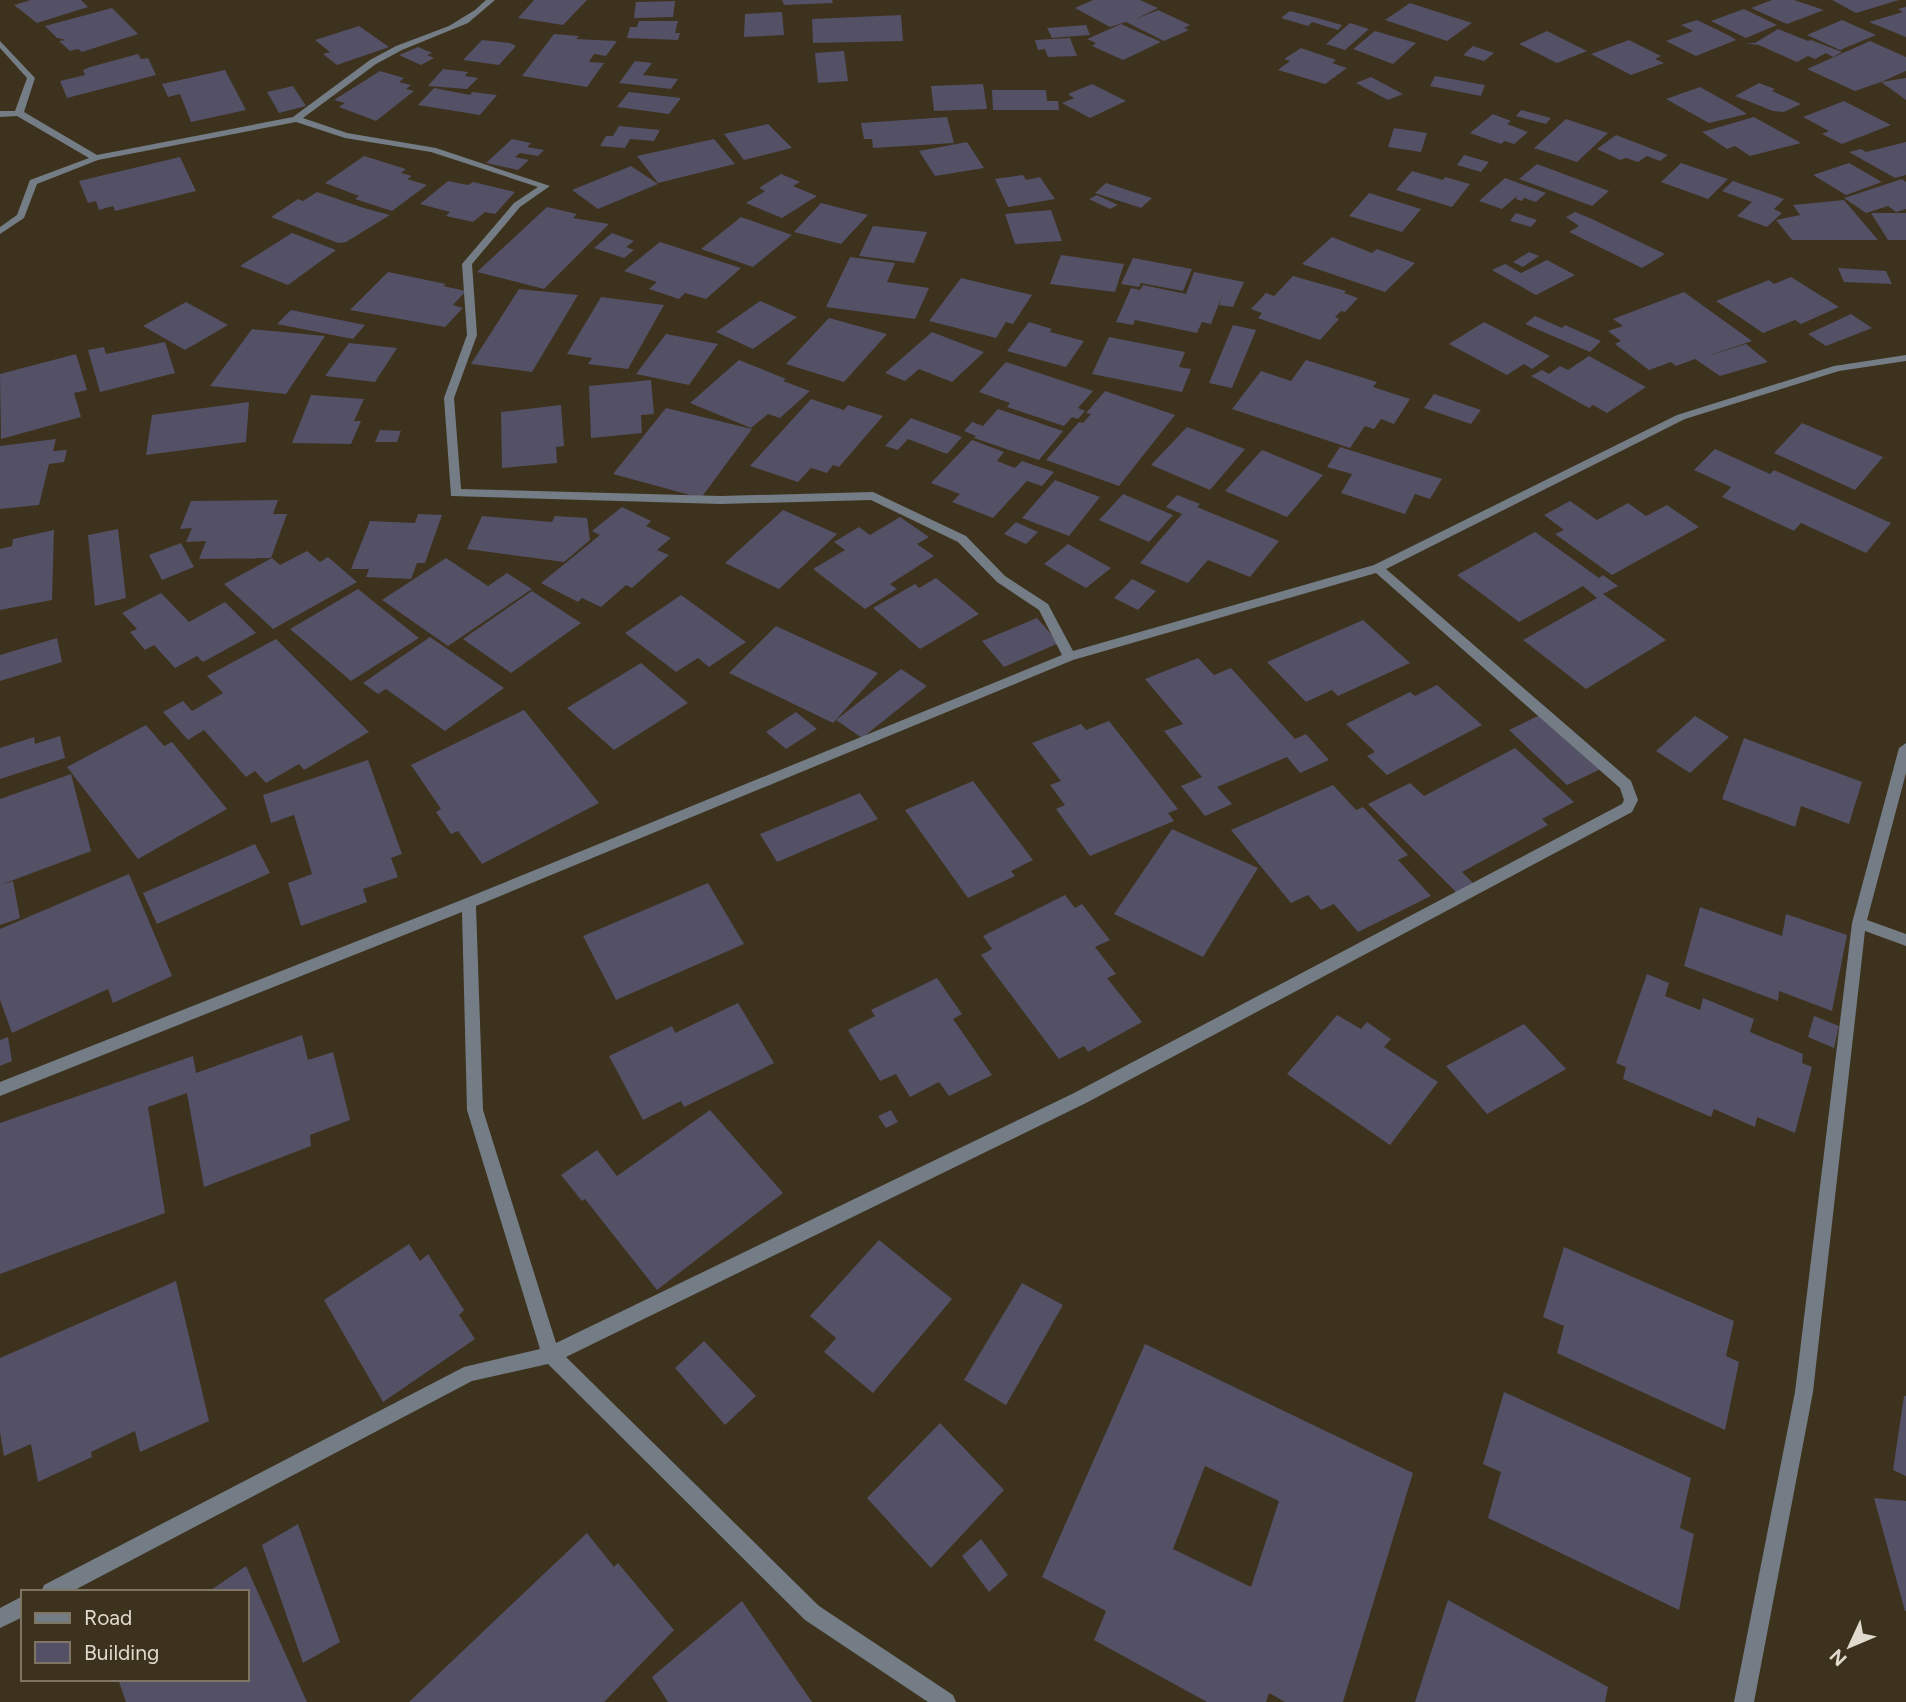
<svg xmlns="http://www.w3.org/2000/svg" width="1906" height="1702" font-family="Figtree,sans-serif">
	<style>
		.building { fill: #545066; fill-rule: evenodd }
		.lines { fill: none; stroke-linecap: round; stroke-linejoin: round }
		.street { fill: #747c85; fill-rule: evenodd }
	</style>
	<rect width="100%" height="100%" fill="#3c321d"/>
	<!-- building -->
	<path class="building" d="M31 0H81L88 7 37 23 14 5Z
		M534 0H587L563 25 518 18Z
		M782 0H832L833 3 784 5Z
		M1093 0H1140L1158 8 1136 19 1158 10 1190 25 1184 28 1189 30 1164 41 1126 22 1110 27 1075 8Z
		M1772 0H1794L1824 10 1787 24 1751 8Z
		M1832 0H1899L1856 13Z
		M675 1 673 17 634 18 636 2Z
		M1410 3 1472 23 1447 41 1385 20Z
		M1906 7V37L1869 22 1903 12 1898 9Z
		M112 8 138 34 82 52 78 49 70 51 59 41 66 40 57 38 45 26Z
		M1744 9 1777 25 1746 38 1711 21Z
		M1290 11 1321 19 1342 25 1338 30 1312 22 1308 26 1281 18Z
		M782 12 784 35 744 37 745 14Z
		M901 15 903 41 813 43 812 19Z
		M1697 20 1730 36 1736 40 1696 56 1666 41 1693 31 1681 25Z
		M1842 20 1876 35 1840 50 1807 35Z
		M639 21H678L675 33H680L678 40 627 38 630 27H637Z
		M1350 23 1369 29 1345 50 1326 44Z
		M1121 24 1161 42 1123 60 1092 46 1096 43 1087 39Z
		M1086 25 1090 35 1052 38 1047 28Z
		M359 26 389 47 337 65 323 54 330 52 315 40Z
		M1778 29 1808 41 1811 40 1842 52 1833 57 1826 53 1815 59 1808 56 1797 62 1759 45 1745 43H1755Z
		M1375 31 1416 43 1393 64 1353 49Z
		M1547 31 1587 51 1557 63 1519 44Z
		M554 34 579 36 576 39 617 41 606 56 594 54 589 62 604 63 587 87 522 76Z
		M1070 38 1077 56 1048 57 1045 49 1038 50 1035 40Z
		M482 40 510 43 516 46 499 65 463 60Z
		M1629 40 1661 56 1655 59 1664 63 1631 75 1591 54Z
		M1870 41 1906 57V71L1881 82 1906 78V100L1881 82 1855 91 1807 69Z
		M1473 46 1494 53 1484 61 1463 55Z
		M418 47 432 53 427 55 434 58 421 65 399 55Z
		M1301 48 1336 60 1332 63 1347 68 1325 84 1278 70 1290 61 1284 59Z
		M844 51 848 81 818 83 815 53Z
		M138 54 141 59 148 58 156 75 67 98 60 81 85 75 83 70 90 67Z
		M635 61 652 63 643 75 678 79 671 89 619 83Z
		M443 69 468 72 465 76 478 78 467 89 428 86Z
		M225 70 246 110 191 122 180 94 168 97 162 84Z
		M380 71 404 78 399 82 411 85 406 89 414 91 376 121 339 107 345 103 334 100Z
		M1435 76 1485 85 1481 96 1430 86Z
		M1371 77 1403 94 1388 100 1356 83Z
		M1759 83 1775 89 1772 91 1801 104 1784 112 1773 111 1735 96Z
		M983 84 987 109 934 111 931 86Z
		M1092 84 1126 101 1090 118 1062 103 1074 98 1068 94Z
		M293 86 306 106 279 113 267 92Z
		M1700 87 1736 107 1747 114 1709 123 1666 99Z
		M434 88 470 95 472 92 497 95 480 115 418 105Z
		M992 90H1046L1047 101H1058L1059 110H993Z
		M629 92 681 98 669 114 617 107Z
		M1844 101 1891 125 1842 144 1822 134 1829 131 1803 117Z
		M1521 110 1551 118 1546 124 1516 116Z
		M1493 114 1511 121 1507 124 1528 132 1514 144 1505 141 1501 144 1470 133Z
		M947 117 954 143 873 148 872 139H864L861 123Z
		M1754 117 1801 143 1750 156 1735 146 1727 149 1702 132Z
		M1566 119 1608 133 1577 162 1534 148Z
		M768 124 792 148 744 160 724 134Z
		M619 126 660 130 654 141 630 139 625 148 600 146 606 136H613Z
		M1394 128 1427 133 1421 152 1388 147Z
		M1616 135 1668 155 1660 161 1647 156 1638 162 1626 158 1620 160 1597 149Z
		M512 139 531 143 527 147 544 150 538 156 520 153 515 157 529 160 518 170 486 163Z
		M714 139 735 164 658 183 637 156Z
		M967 142 984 168 935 176 919 151Z
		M1906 142V175L1895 178 1849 152 1861 149 1866 152Z
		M1464 155 1489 162 1481 172 1457 165Z
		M364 156 406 169 401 173 412 176 407 179 427 185 392 211 355 199 359 196 325 183Z
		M180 157 196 191 115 211 113 206 99 210 96 201 88 203 79 181Z
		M1681 163 1728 179 1708 199 1661 182Z
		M1849 163 1882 182 1846 195 1813 175Z
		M1537 164 1609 191 1592 206 1519 179Z
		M631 166 658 184 598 209 572 190Z
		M1412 171 1443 180 1445 177 1470 184 1452 207 1396 190Z
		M781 174 800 182 793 186 817 196 782 218 746 203 765 191 759 188Z
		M1023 175 1026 180 1040 177 1055 199 1008 207 995 179Z
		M1505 178 1546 193 1536 202 1524 198 1522 201 1516 199 1517 196 1502 209 1479 201Z
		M1902 179 1906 182V209L1896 212 1888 206 1866 213 1844 198Z
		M448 181 468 185 473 182 515 192 495 214 485 212 473 222 446 216 450 212 420 204Z
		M1733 181 1784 199 1774 209 1782 213 1767 227 1737 216 1752 202 1722 191Z
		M1106 183 1152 198 1141 208 1095 193Z
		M317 192 364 208 390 215 346 242 338 243 271 217 298 199 303 201Z
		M1369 193 1421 209 1402 232 1349 216Z
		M1097 195 1118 205 1110 209 1089 199Z
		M1844 200 1878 240H1792L1776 220 1800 215 1793 205Z
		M821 203 868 215 841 244 794 232Z
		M547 207 577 214 573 218 609 224 544 289 477 272Z
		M1051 210 1062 241 1015 244 1005 214Z
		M1575 212 1592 219 1665 254 1642 268 1569 232 1579 226 1566 217Z
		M1516 213 1537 220 1531 227 1510 221Z
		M1871 213H1906V240H1888Z
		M741 217 792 235 753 267 701 249Z
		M873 226 927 232 914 263 859 256Z
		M292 233 336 250 288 285 240 266Z
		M612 233 634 241 626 247 634 250 624 258 594 248Z
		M1332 237 1372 253 1377 249 1415 263 1385 292 1302 264Z
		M660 242 741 268 706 299 685 293 679 299 649 289 657 282 624 271Z
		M1529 252 1539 256 1523 267 1513 262Z
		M1061 255 1124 264 1115 292 1050 284Z
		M850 257 895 263 887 282 929 288 915 319 826 307Z
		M1133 258 1192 269 1183 291 1141 283 1139 287 1121 284Z
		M1547 260 1575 275 1536 295 1492 270 1505 264 1521 273Z
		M1838 268 1886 271 1892 284 1844 282Z
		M388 272 446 284 443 286 466 291 453 305 463 308 445 327 350 310Z
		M1194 272 1244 282 1233 307 1219 305 1223 293 1211 324 1202 322 1197 333 1135 320 1133 325 1116 322 1131 288 1140 290 1143 285 1186 294Z
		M1293 276 1346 291 1344 293 1358 298 1345 312 1341 311 1335 317 1339 319 1320 340 1258 318 1262 313 1251 309 1266 293 1274 296Z
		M1791 277 1839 307 1801 324 1795 320 1763 333 1716 301 1769 280 1774 284Z
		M961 278 1032 295 1013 324 1006 322 996 338 929 321Z
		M519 289 578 295 532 372 471 364Z
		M1684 292 1752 341 1704 357 1746 344 1768 362 1720 376 1695 359 1676 366 1671 362 1649 370 1615 344 1621 341 1608 331 1623 326 1613 319Z
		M601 297 664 305 628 369 588 364 592 358 567 354Z
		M760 301 797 317 753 349 716 332Z
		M186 302 228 325 185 350 143 326Z
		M291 310 365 325 353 339 277 324Z
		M1851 314 1872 328 1826 346 1808 334Z
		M1535 316 1562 328 1565 325 1601 341 1590 352 1525 324Z
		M829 318 887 334 844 382 786 364Z
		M1029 322 1052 329 1050 332 1084 341 1066 367 1007 351Z
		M1484 322 1550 356 1532 369 1524 364 1507 375 1449 344Z
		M1233 325 1256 330 1232 388 1209 383Z
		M252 329 325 336 286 394 210 386Z
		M932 332 984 352 952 382 919 369 905 381 885 373Z
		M666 334 718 344 689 385 636 374Z
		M1109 337 1185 352 1179 367 1191 369 1182 392 1092 374Z
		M165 342 175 373 100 392 88 350 104 347 106 354Z
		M349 343 397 348 375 382 325 376Z
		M76 354 87 390 74 393 81 417 1 439 0 374Z
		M1589 356 1646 387 1607 413 1593 405 1589 408 1531 376 1542 370 1549 374 1560 366 1568 370Z
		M739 360 786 379 783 381 810 391 780 418 768 414 751 428 690 403Z
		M1306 360 1377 382 1373 387 1410 399 1394 424 1381 419 1374 429 1365 426 1350 448 1232 409 1261 371 1291 381Z
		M1006 362 1093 391 1078 408 1085 411 1078 419 1072 417 1064 426 1007 407 1010 403 979 392Z
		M651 380 654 414 641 415 642 433 591 438 589 386Z
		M1105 391 1175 415 1119 486 1046 460 1079 422 1083 423 1091 414 1086 413Z
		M1434 394 1481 410 1471 424 1424 408Z
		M311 395 364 399 354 421H361L351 444 292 443Z
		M811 399 844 410 848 405 883 416 839 467 833 465 827 473 811 468 798 482 750 466Z
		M249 402 246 442 146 455 152 415Z
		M561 405 564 446 556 447 557 463 502 468 501 412Z
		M666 408 752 429 701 498 613 474Z
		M998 409 1063 431 1039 460 974 438 976 436 964 431 972 422 983 426Z
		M911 418 962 437 947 454 908 439 898 450 885 446Z
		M1802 423 1883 457 1855 490 1774 453Z
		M1187 427 1245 449 1210 490 1151 465Z
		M380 430 401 431 397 442H375Z
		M56 439 53 451 67 450 64 462 49 464 39 505 0 509V446Z
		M972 440 1004 452 997 461 1015 468 1022 461 1054 472 1042 486 1027 481 993 518 952 502 960 494 931 483Z
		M1340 447 1442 479 1430 499 1415 494 1405 514 1341 493 1352 474 1327 467Z
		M1715 449 1770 474 1774 470 1891 523 1866 553 1801 523 1794 531 1722 497 1731 487 1694 470Z
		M1262 450 1323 475 1287 517 1225 491Z
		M1055 480 1100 497 1069 536 1022 518Z
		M1123 494 1173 515 1149 542 1099 520Z
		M1177 495 1200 504 1197 507 1279 541 1250 577 1208 560 1188 583 1140 563 1182 514 1166 507Z
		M278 500 273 514H287L271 558 199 559 206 541 186 542 192 528 180 529 191 501Z
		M1570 501 1597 520 1628 503 1646 516 1667 505 1699 527 1612 575 1555 534 1564 530 1544 515Z
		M622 507 651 521 646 526 671 538 657 550 669 555 632 588 626 585 601 607 582 598 578 602 541 583 600 535 592 531Z
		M783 510 837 534 779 589 725 563Z
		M418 514 442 515 425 563H417L411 579 366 577 369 569H351L370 521 415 523Z
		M482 516 552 522 555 516 587 518 590 540 564 562 467 549Z
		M900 517 929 537 917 544 934 556 890 584 897 589 865 609 813 569 845 550 834 542 859 527 870 535Z
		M1016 522 1038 532 1026 544 1004 534Z
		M118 529 126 598 95 606 88 535Z
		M54 530 52 600 0 610V549L12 546 13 539Z
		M1535 532 1599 578 1603 575 1618 586 1603 594 1666 640 1586 689 1523 640 1597 598 1583 586 1519 622 1457 575Z
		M181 543 194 567 162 580 149 555Z
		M1068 544 1111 568 1086 588 1044 564Z
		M307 551 320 562 328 557 357 582 273 629 224 584 272 558 280 565Z
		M446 558 488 586 507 573 532 589 448 646 382 600Z
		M936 578 979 614 920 649 873 608 915 584 919 588Z
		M1132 579 1156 591 1138 610 1114 598Z
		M358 589 419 638 351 681 290 629Z
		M532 591 581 623 511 673 463 639Z
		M161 593 189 622 225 602 256 633 203 662 197 656 175 668 154 645 145 650 130 632 137 629 122 613Z
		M681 595 746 642 709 667 698 658 676 672 625 633Z
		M1037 618 1059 643 1004 667 982 641Z
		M1363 620 1410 663 1338 696 1332 690 1306 702 1267 662Z
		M776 626 878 673 833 723 729 673Z
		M430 637 504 688 445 731 386 689 378 694 363 683Z
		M57 638 62 662 0 681V655Z
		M276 639 369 732 304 770 299 764 266 783 255 771 246 777 204 730 188 740 163 712 183 701 192 711 223 693 207 676Z
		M1198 658 1214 675 1231 668 1295 739 1306 734 1329 760 1300 773 1287 757 1217 787 1232 804 1205 816 1181 786 1202 777 1164 731 1183 724 1145 679Z
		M641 663 688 703 614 750 567 708Z
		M901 669 927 686 862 738 836 720Z
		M1437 685 1482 725 1387 775 1367 756 1375 752 1346 724 1410 692 1415 696Z
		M524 710 599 803 482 864 458 831 451 834 436 812 441 809 411 765Z
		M796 712 817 729 786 749 766 732Z
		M1542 714 1601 769 1567 785 1509 730Z
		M1695 716 1729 737 1690 773 1656 751Z
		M1109 721 1178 809 1168 813 1174 821 1090 856 1056 809 1065 805 1050 785 1061 781 1032 743 1081 724 1086 730Z
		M146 725 164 746 172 742 227 809 138 859 67 767Z
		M60 736 65 758 0 779V748L34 737 35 744Z
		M1744 738 1862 782 1849 824 1801 806 1795 827 1722 799Z
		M1515 748 1574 802 1542 819 1548 825 1462 872 1474 884 1458 894 1368 804 1410 783 1424 796Z
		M368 760 402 854 391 858 398 877 363 889 367 902 301 926 288 883 312 874 294 815 271 823 263 795Z
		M71 774 91 851 0 885V799Z
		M973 781 1033 860 1011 871 1015 876 968 898 905 810Z
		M1333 785 1356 810 1363 807 1408 855 1398 860 1431 896 1358 932 1334 904 1321 910 1308 895 1291 903 1231 830Z
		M860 793 878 819 777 862 760 834Z
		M1172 829 1258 868 1203 957 1114 914Z
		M255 844 270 873 157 924 143 893Z
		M129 874 172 976 113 1003 108 989 12 1033 0 1000V929Z
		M13 881 20 918 0 925V885Z
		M708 883 744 944 616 1000 583 936Z
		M1065 895 1075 908 1082 904 1110 940 1095 947 1116 974 1107 978 1142 1022 1088 1052 1084 1046 1059 1059 981 955 992 949 983 936Z
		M1700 907 1782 936 1786 914 1847 935 1832 1011 1779 991 1778 1001 1684 966Z
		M1647 974 1669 983 1665 996 1700 1010 1703 998 1754 1019 1750 1032 1803 1054 1802 1063 1812 1067 1795 1133 1757 1117 1755 1127 1714 1109 1711 1117 1623 1079 1626 1067 1616 1063Z
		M937 978 962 1014 953 1019 992 1075 949 1096 939 1082 910 1097 896 1074 880 1081 848 1030 875 1016 871 1010Z
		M738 1003 774 1063 684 1107 681 1101 643 1120 609 1056 672 1026 675 1033Z
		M1337 1015 1361 1029 1367 1022 1391 1039 1384 1047 1438 1082 1390 1145 1287 1074Z
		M1814 1016 1839 1026 1834 1048 1808 1037Z
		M1524 1024 1566 1069 1487 1114 1446 1066Z
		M302 1035 308 1060 333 1052 350 1120 310 1135 311 1146 204 1187 187 1093 148 1107 165 1213 0 1274V1123L193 1056 196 1073Z
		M8 1037 12 1061 0 1066V1040Z
		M710 1110 783 1193 657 1290 585 1199 582 1201 561 1175 597 1150 617 1176Z
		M891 1110 898 1122 886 1128 878 1116Z
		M879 1240 952 1299 873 1393 824 1352 836 1338 810 1316Z
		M409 1244 420 1261 428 1254 464 1310 459 1315 475 1339 383 1402 324 1300Z
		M1564 1247 1734 1321 1726 1356 1739 1362 1725 1430 1557 1353 1564 1326 1543 1317Z
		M176 1281 209 1421 140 1452 135 1431 91 1452 92 1457 38 1482 31 1444 4 1456 0 1432V1358Z
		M1022 1283 1063 1305 1006 1405 964 1380Z
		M704 1341 756 1396 725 1425 675 1368Z
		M1145 1344 1413 1473 1343 1702H1285L1269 1693 1266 1702H1207L1094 1640 1106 1611 1042 1577ZM1205 1466 1279 1501 1251 1587 1173 1549Z
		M1504 1392 1691 1478 1680 1528 1694 1534 1679 1610 1488 1518 1501 1472 1483 1464Z
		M1904 1396H1906V1476L1893 1470Z
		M940 1423 1004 1490 931 1568 867 1498Z
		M1874 1498 1906 1501V1611H1905Z
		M298 1524 340 1642 303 1663 262 1545Z
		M587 1533 614 1567 618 1563 674 1630 604 1702H409Z
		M981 1539 1008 1575 989 1592 962 1556Z
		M246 1566 307 1702H126L118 1679H247V1592H208Z
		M1448 1600 1608 1687 1605 1702H1415Z
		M742 1601 812 1702H668L652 1677Z"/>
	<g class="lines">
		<!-- street -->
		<path class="street" d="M486 0H495L468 23 402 50 376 64 303 118 347 133 436 148 550 186 520 207 472 264 477 335 454 398 461 489 721 496 873 492 966 536 1005 576 1048 604 1073 651 1374 565 1677 415 1834 366 1906 355V361L1839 371 1685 419 1386 569 1631 781 1638 800 1632 812 1086 1103 566 1357 819 1606 953 1695 956 1702H928L805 1620 548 1364 472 1381 71 1592H41L44 1585 464 1367 540 1349 467 1110 462 912 0 1096V1082L464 899 1062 655 1039 610 997 582 958 542 871 500 721 504 451 496 444 398 467 335 462 264 514 203 538 187 431 152 345 138 296 122 98 160 37 184 24 218 0 234V227L17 215 30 180 89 158 17 116 0 117V111H15L27 78 0 48V41L35 78 24 112 97 155 293 117 370 60 396 46 449 26 475 10ZM1376 573 1620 788 1624 800 1622 804 1074 1093 556 1343 483 1110 476 906 1073 660Z
			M1906 743V773L1867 920 1906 934V946L1865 931 1813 1392 1754 1702H1734L1795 1392 1852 923 1899 748Z
			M23 1596V1617L0 1628V1608Z"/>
	</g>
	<!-- legend -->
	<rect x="21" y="1590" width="228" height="91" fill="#3c321d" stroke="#7e7564" stroke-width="2"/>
	<rect x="35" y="1613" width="35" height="10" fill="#747c85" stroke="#7e7564" stroke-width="2"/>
	<text x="84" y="1625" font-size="21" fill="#e1dace">Road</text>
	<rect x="35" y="1642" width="35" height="21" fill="#545066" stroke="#7e7564" stroke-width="2"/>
	<text x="84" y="1660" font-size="21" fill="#e1dace">Building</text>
	<!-- north arrow -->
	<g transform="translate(1850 1646) rotate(226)" stroke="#3c321d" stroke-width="5" paint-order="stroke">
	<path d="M0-5L12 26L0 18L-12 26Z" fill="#e1dace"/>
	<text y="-10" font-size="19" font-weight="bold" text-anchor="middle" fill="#e1dace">N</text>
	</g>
</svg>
